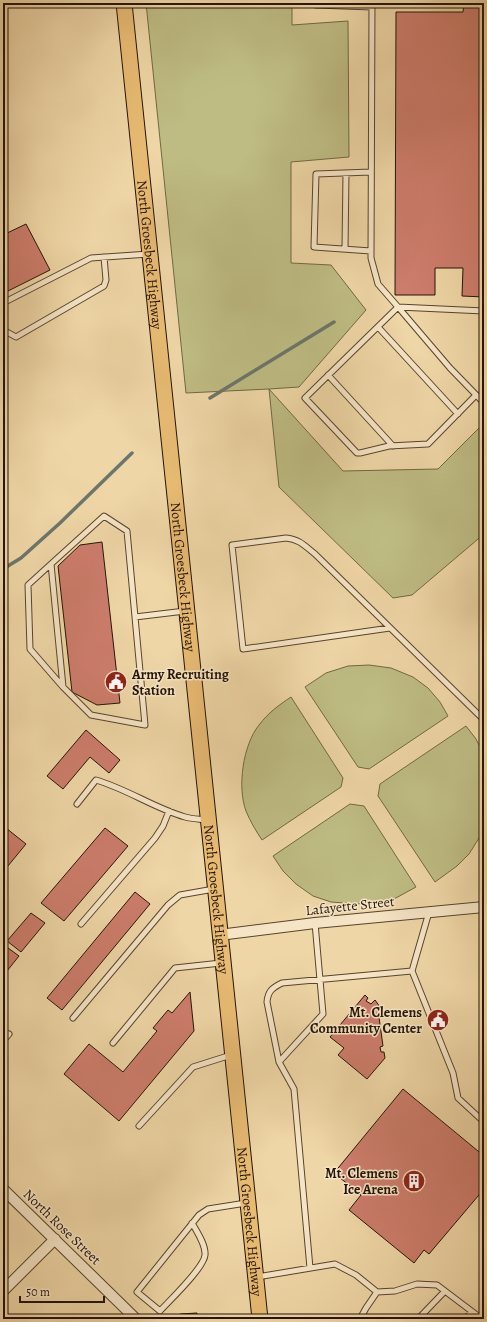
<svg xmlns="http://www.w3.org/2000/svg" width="487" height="1322" font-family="Alegreya,serif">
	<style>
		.green { fill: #bebc83; stroke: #716844 }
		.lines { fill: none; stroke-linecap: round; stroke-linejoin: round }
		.stream { stroke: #6c766b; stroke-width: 3.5 }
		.building { fill: #cd7d6c; stroke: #241406 }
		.service-casing { stroke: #57442e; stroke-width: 7 }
		.minor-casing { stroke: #57442e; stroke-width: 12 }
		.primary-casing { stroke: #241406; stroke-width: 17 }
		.service { stroke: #f5e4c5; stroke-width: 5 }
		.minor { stroke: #f5e4c5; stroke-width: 10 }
		.primary { stroke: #e8bb73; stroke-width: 15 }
		.labels { text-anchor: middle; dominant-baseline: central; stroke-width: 3; stroke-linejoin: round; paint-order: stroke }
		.street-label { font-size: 14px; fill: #241406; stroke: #f5e4c5 }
		.poi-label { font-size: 14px; font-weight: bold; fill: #241406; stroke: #f5e4c5; text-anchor: end }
	</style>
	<rect width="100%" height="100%" fill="#efd6a6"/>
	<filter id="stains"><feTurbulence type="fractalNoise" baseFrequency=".005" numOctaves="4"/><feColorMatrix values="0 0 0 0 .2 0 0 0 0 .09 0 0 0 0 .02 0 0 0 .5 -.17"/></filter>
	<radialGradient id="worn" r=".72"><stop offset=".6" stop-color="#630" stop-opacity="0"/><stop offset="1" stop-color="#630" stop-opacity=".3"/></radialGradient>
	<!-- green -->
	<path class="green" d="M146 3H292V25L348 21 349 157 291 162V263L331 265 366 310 299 387 269 389 343 471 438 469 482 425H484V534L412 595 393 598 279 487 269 389 186 393Z
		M369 665 391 668 413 677 428 688 440 702 448 716 369 769 358 767 305 687 326 673 348 666Z
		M291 697 343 778 341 787 262 840C256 831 250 821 246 811 237 787 243 745 259 725 268 713 279 705 291 697Z
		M466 726 476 739 484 755V824L479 838 469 854 457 866 435 882 378 796 380 784Z
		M350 804 364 806 416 887 394 899 357 904 331 902 313 896 296 884 283 871 273 856Z"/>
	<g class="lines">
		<!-- stream -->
		<path class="stream" d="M210 398 334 322
			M3 569 21 558 60 523 132 453"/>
	</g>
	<!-- building -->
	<path class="building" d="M464 3H484V297L462 296 463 268H435V295H395L396 12H463Z
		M26 224 50 270 8 291 3 282V235Z
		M102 542 120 703 97 705 72 692 58 566 80 545Z
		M86 730 120 760 109 773 90 757 63 789 47 776Z
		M6 828 26 844 3 872V832Z
		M105 828 128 846 64 921 41 903Z
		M135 892 150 904 62 1010 47 998Z
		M31 913 45 923 21 952 7 941Z
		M4 945 19 956 3 976V946Z
		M190 992 194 1031 119 1121 64 1074 89 1044 123 1072 157 1031 153 1028 168 1010 172 1013Z
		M365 995 368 998 366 1001 371 1004 375 1000 380 1007 378 1010 383 1046 380 1047 381 1052H384L385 1058 367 1079 338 1055 344 1048 330 1037Z
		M403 1089 484 1156V1189L429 1254 424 1250 414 1263 349 1210 361 1195 334 1173Z
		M197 1313V1319H180V1314Z"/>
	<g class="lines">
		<!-- service casing -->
		<g class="service-casing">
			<path id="service" d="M316 3V5L372 7
				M372 3 371 258 378 284 398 307 484 311
				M345 249 346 173
				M371 251 314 247 316 174 371 172
				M3 303 91 258 149 254
				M378 327 458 414
				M3 329 5 331 16 337 104 286 106 280 104 257
				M328 375 393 446
				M476 395 428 444 389 446 360 453H357L305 398 398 307 450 368 484 403
				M51 564 28 585 30 649 63 687
				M135 617 145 725 91 715 63 687 51 564 104 516 127 531 135 617 185 611
				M390 628 243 649 232 545 286 538C299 539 305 546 315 554L484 720
				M77 804 96 780C127 789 154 808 185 817 192 819 200 819 207 820
				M81 924 155 838 163 826 169 811
				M412 971 453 1073 458 1098 484 1122
				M73 1018 168 905 180 895 214 889
				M3 1041 9 1034
				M113 1043 175 968 221 963
				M279 1062 267 1002C268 991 272 988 282 983L412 971 429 912
				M139 1126 193 1067 231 1055
				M192 1223C197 1232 206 1245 205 1255 204 1268 169 1301 160 1311L137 1292 199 1215 208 1209 246 1203
				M310 1268 294 1089 279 1062 323 1014 315 923
				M257 1277 335 1264 356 1275 377 1292 395 1291 417 1284 437 1285 482 1319
				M360 1319 366 1308 377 1292
				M418 1319 445 1291
				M465 1319 472 1312"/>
		</g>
		<!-- minor casing -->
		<g class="minor-casing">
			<path id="minor" d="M219 935 315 923 484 907
				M3 1189 136 1319
				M3 1291 55 1239"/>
		</g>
		<!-- primary casing -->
		<g class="primary-casing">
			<g id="primary">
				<path id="s1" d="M124 3 260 1319"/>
			</g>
		</g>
		<!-- service -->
		<use href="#service" class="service"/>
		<!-- minor -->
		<use href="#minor" class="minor"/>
		<!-- primary -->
		<use href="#primary" class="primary"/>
	</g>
	<!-- icons -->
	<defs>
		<g id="civic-disc" transform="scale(1.15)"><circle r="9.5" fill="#8f2418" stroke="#f5e4c5"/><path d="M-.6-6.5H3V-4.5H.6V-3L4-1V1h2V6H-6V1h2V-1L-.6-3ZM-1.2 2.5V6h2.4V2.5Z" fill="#fff"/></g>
		<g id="building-disc" transform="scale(1.15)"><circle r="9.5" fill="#8f2418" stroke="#f5e4c5"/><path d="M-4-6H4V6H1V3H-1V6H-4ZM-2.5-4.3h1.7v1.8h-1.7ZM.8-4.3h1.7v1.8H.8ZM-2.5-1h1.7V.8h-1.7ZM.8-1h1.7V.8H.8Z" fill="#fff"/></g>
	</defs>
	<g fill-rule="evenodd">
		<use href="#civic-disc" x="116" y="682"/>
		<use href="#civic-disc" x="438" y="1020"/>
		<use href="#building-disc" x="414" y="1181"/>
	</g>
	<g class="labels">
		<!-- street labels -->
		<g class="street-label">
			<text stroke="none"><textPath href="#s1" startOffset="253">North Groesbeck Highway</textPath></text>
			<text stroke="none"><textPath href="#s1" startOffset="577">North Groesbeck Highway</textPath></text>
			<text stroke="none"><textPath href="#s1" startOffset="901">North Groesbeck Highway</textPath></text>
			<text transform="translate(350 906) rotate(-6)">Lafayette Street</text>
			<text stroke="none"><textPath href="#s1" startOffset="1225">North Groesbeck Highway</textPath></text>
			<text transform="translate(62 1227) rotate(44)">North Rose Street</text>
		</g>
		<!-- poi labels -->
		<g class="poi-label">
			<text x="132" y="674" text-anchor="start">Army Recruiting<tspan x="132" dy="16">Station</tspan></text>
			<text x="422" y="1012">Mt. Clemens<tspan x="422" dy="16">Community Center</tspan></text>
			<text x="398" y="1173">Mt. Clemens<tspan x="398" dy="16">Ice Arena</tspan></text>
		</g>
	</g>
	<!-- margin -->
	<rect width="487" height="1322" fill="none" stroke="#efd6a6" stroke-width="16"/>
	<rect x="4" y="4" width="479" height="1314" fill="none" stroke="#241406" stroke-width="2"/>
	<rect x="8" y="8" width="471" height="1306" fill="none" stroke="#241406"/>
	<!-- scale -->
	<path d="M20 1296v6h84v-6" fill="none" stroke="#241406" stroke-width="2"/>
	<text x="26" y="1296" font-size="12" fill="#241406" stroke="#f5e4c5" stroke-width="3" paint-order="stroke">50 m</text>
	<rect width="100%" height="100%" filter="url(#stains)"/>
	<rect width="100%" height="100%" fill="url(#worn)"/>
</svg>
